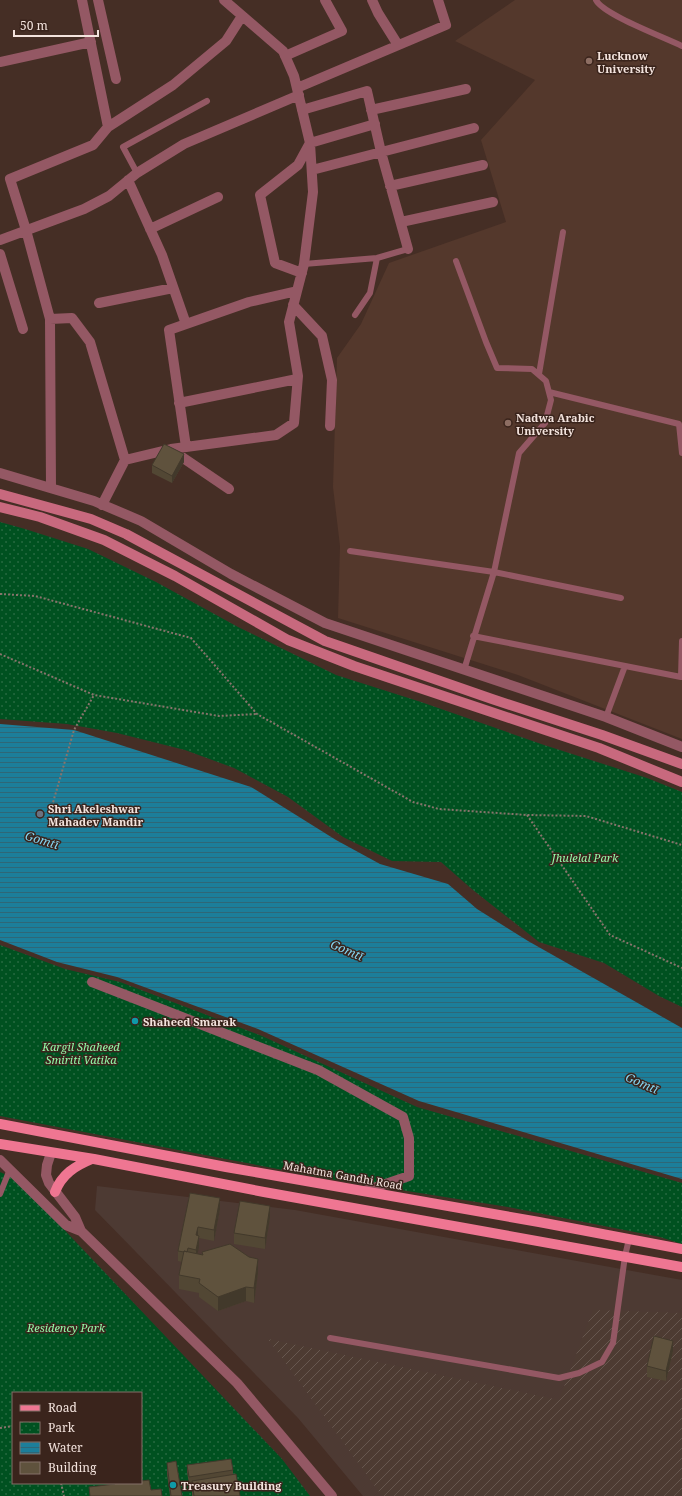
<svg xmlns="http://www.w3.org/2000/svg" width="682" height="1496" font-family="'Noto Serif',serif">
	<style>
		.commercial { fill: #4d3a33 }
		.industrial { fill: url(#industrial-furrows) }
		.built { fill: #54382c }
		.park { fill: url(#park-dots); fill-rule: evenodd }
		.water { fill: url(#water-rules) }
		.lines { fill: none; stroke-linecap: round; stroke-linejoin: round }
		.path { stroke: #88746c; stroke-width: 2; stroke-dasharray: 2 2; stroke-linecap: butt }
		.lane { stroke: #945864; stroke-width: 6 }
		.street { stroke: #945864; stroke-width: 10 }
		.secondary { stroke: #c8697e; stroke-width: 10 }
		.primary { stroke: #ef7692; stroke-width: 10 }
		.wall { fill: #524734 }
		.shaded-wall { fill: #42392b }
		.building { fill: #5f523d; stroke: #42392b }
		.education-dot { fill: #8d6e63; stroke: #3a241c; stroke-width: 1.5 }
		.worship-dot { fill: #6b7280; stroke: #3a241c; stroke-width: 1.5 }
		.culture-dot { fill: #0f9aa8; stroke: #3a241c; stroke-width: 1.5 }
		.labels { text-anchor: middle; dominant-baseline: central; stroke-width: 3; stroke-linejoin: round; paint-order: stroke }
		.poi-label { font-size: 11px; font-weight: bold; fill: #f3e3dd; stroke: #3a241c; text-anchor: start }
		.park-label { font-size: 11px; font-style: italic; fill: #93fba9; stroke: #3a241c }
		.street-label { font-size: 11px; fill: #f3e3dd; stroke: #3a241c }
		.water-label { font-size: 12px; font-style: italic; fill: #85d7f3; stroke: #3a241c }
	</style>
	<defs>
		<pattern id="industrial-furrows" width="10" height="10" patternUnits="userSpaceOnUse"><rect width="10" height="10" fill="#4d3b32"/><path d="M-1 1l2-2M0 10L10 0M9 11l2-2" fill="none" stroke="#67574f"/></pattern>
		<pattern id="park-dots" width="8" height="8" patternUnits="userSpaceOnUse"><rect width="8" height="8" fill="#005120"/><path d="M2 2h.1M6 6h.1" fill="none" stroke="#266a40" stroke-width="1.8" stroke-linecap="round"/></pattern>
		<pattern id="water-rules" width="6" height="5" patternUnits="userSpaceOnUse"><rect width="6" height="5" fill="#1c7e9a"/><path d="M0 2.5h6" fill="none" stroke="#2e6777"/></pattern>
	</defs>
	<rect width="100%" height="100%" fill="#452e25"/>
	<!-- commercial -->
	<path class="commercial" d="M97 1186 295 1210 682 1280V1496H363L298 1418 95 1210Z"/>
	<!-- industrial -->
	<path class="industrial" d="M593 1310 682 1313V1496H382L268 1339 559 1400Z"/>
	<!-- built -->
	<path class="built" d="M515 0H682V739L518 675 338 618 340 546 333 487 337 358 361 324 389 263 506 222 481 140 535 80 455 41Z"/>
	<!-- park -->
	<path class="park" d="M0 522 25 529 88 549 156 582 238 627 336 675 421 702 544 745 647 778 682 792V1007L659 996 604 963 539 942 473 890 441 862 392 861 343 837 288 797 234 768 185 750 117 733 67 724 0 719Z
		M0 945 65 969 120 982 262 1036 417 1107 682 1183V1244L660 1237 508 1207 325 1178 0 1116Z
		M0 1172 16 1179 282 1459 310 1496H0ZM13 1393H141V1483H13Z"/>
	<!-- water -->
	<path class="water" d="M0 724 74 730 251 787 336 840 380 864 448 884 477 909 528 941 682 1028V1179L419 1101 258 1029 117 977 57 962 0 940Z"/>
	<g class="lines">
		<!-- path -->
		<path class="path" d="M0 594 35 596 191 638 257 714 413 802 439 809 527 815 586 816 682 845
			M0 654 94 695 219 716 257 714
			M52 806 74 730 94 695
			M527 815 610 935 682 968
			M0 1428 13 1426
			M61 1483 64 1496"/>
		<!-- lane -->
		<path class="lane" d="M596 0C604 15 664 37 682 46
			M137 173 123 147 207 101
			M456 261 486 342 497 368 532 369 546 381 551 400 545 423 519 453 494 572 464 670
			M304 264 377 258 408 249
			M355 315 370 293 377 258
			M539 374 563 232
			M549 392 679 424 682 453
			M350 551 494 572 621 598
			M473 636 681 677 682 641
			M606 717 625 666
			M0 1194 10 1169
			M330 1338 559 1378 579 1373 602 1362 613 1343 625 1256 629 1239"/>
		<!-- street -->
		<path class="street" d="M82 0 108 127
			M98 0 116 79
			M372 0 378 13 398 45
			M285 56 342 31 325 0
			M0 62 91 42
			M297 88 446 25 438 0
			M302 110 367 91 381 152 408 249
			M371 110 466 89
			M312 170 474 128
			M128 180 162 255 186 324
			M390 186 483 165
			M401 222 493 202
			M150 229 218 197
			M0 240 84 209 109 196 137 173 184 144 299 95
			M0 254 23 329
			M302 273 275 263 260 195 298 165 310 143 375 124
			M99 303 173 288
			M293 305 322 336 332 380 330 426
			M50 319 51 488
			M179 403 297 379
			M186 447 169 330 249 302 297 291
			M173 451 229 489
			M125 460 90 342 72 318 50 319 26 230 10 179 93 145 108 127 173 85 226 41 242 16
			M0 473 94 501 141 521 231 574 325 623 606 717 682 747
			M102 505 125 460 171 449 276 435 294 423 298 376 289 322 304 264 313 192 310 143 294 76 283 51 224 0
			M92 982 318 1070 403 1117 409 1138V1176L365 1191
			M51 1153 47 1165 46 1175 49 1183 75 1217 81 1231 237 1383 332 1496
			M0 1160 66 1225 81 1231"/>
		<!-- secondary -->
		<path class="secondary" d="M0 494 91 519 126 534 325 641 492 699 602 735 682 764
			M0 507 40 517 104 540 175 576 288 640 354 666 599 748 682 782"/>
		<!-- primary -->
		<path class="primary" d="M0 1124 226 1167 539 1222 682 1249
			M0 1144 94 1159 264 1192 682 1267
			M55 1192C62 1174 75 1166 92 1159"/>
	</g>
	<!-- wall -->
	<path class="wall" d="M184 462 172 483 152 473V465Z
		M190 1193 220 1209 214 1241 199 1238V1247L197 1254 202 1255V1252L258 1273 254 1303 246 1301 218 1311 199 1297V1293L179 1289V1275L182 1262 178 1261V1251Z
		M270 1217 265 1249 234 1244V1233Z
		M673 1351 666 1381 647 1377V1366Z
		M167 1463 182 1496H170L167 1474Z
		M187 1465 233 1470V1475L240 1496H192V1483L189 1484 187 1472Z"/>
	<!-- shaded-wall -->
	<path class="shaded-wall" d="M184 454V462L172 483V476Z
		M220 1198V1209L214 1241V1230Z
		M270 1206V1217L265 1249V1238Z
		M198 1227V1237L196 1235Z
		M199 1236V1247L196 1261V1250Z
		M258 1259V1273L254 1303V1288Z
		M246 1287V1301L218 1311V1297Z
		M673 1341V1351L666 1381V1371Z"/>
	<!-- building -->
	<path class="building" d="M164 444 184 454 172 476 152 465Z
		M190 1193 220 1198 214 1230 198 1227 196 1235 199 1236 196 1250 188 1248 187 1252 184 1251V1252L178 1251Z
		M240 1201 270 1206 265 1238 234 1233Z
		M230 1244 249 1257 258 1259 254 1288 246 1287 218 1297 199 1283 200 1279 179 1275 184 1251 203 1255 202 1252Z
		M654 1336 673 1341 666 1371 647 1366Z
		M231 1459 233 1470 189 1477 187 1465Z
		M176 1461 182 1496H171L167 1463Z
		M236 1474 240 1496H194L192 1481Z
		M149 1480 151 1490 161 1489 162 1496H90L89 1487 115 1484V1483H141V1481Z"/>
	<!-- markers -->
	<g class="education-dot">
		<circle cx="589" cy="61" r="4"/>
		<circle cx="508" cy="423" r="4"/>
	</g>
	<circle class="worship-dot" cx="40" cy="814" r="4"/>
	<g class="culture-dot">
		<circle cx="135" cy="1021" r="4"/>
		<circle cx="173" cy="1485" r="4"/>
	</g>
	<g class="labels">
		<!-- poi labels -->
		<g class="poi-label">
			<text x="597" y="55">Lucknow<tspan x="597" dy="13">University</tspan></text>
			<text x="516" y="417">Nadwa Arabic<tspan x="516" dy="13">University</tspan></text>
			<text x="48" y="808">Shri Akeleshwar<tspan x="48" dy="13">Mahadev Mandir</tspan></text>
			<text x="143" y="1021">Shaheed Smarak</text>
			<text x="181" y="1485">Treasury Building</text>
		</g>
		<!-- park labels -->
		<g class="park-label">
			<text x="585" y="857">Jhulelal Park</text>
			<text x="81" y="1046">Kargil Shaheed<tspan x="81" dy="13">Smiriti Vatika</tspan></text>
			<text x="66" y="1327">Residency Park</text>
		</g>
		<!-- street labels -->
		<g class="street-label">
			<text transform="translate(343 1175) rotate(10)">Mahatma Gandhi Road</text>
		</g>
		<!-- water labels -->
		<g class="water-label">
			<text transform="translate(42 840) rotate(17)">Gomtī</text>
			<text transform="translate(347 950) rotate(24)">Gomtī</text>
			<text transform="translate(642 1083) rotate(24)">Gomtī</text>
		</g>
	</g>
	<!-- legend -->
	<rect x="12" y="1392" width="130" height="92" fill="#3a241c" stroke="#847069"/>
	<rect x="20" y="1405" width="20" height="6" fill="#ef7692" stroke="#847069"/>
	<text x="48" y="1412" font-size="12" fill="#f3e3dd">Road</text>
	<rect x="20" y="1422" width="20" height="12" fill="url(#park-dots)" stroke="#847069"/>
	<text x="48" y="1432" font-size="12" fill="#f3e3dd">Park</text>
	<rect x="20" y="1442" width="20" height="12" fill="url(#water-rules)" stroke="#847069"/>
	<text x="48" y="1452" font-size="12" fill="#f3e3dd">Water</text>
	<rect x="20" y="1462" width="20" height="12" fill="#5f523d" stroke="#847069"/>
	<text x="48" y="1472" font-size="12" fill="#f3e3dd">Building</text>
	<!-- scale -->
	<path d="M14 30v6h84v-6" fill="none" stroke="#f3e3dd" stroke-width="2"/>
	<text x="20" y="30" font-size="12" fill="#f3e3dd" stroke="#3a241c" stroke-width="3" paint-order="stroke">50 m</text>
</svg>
